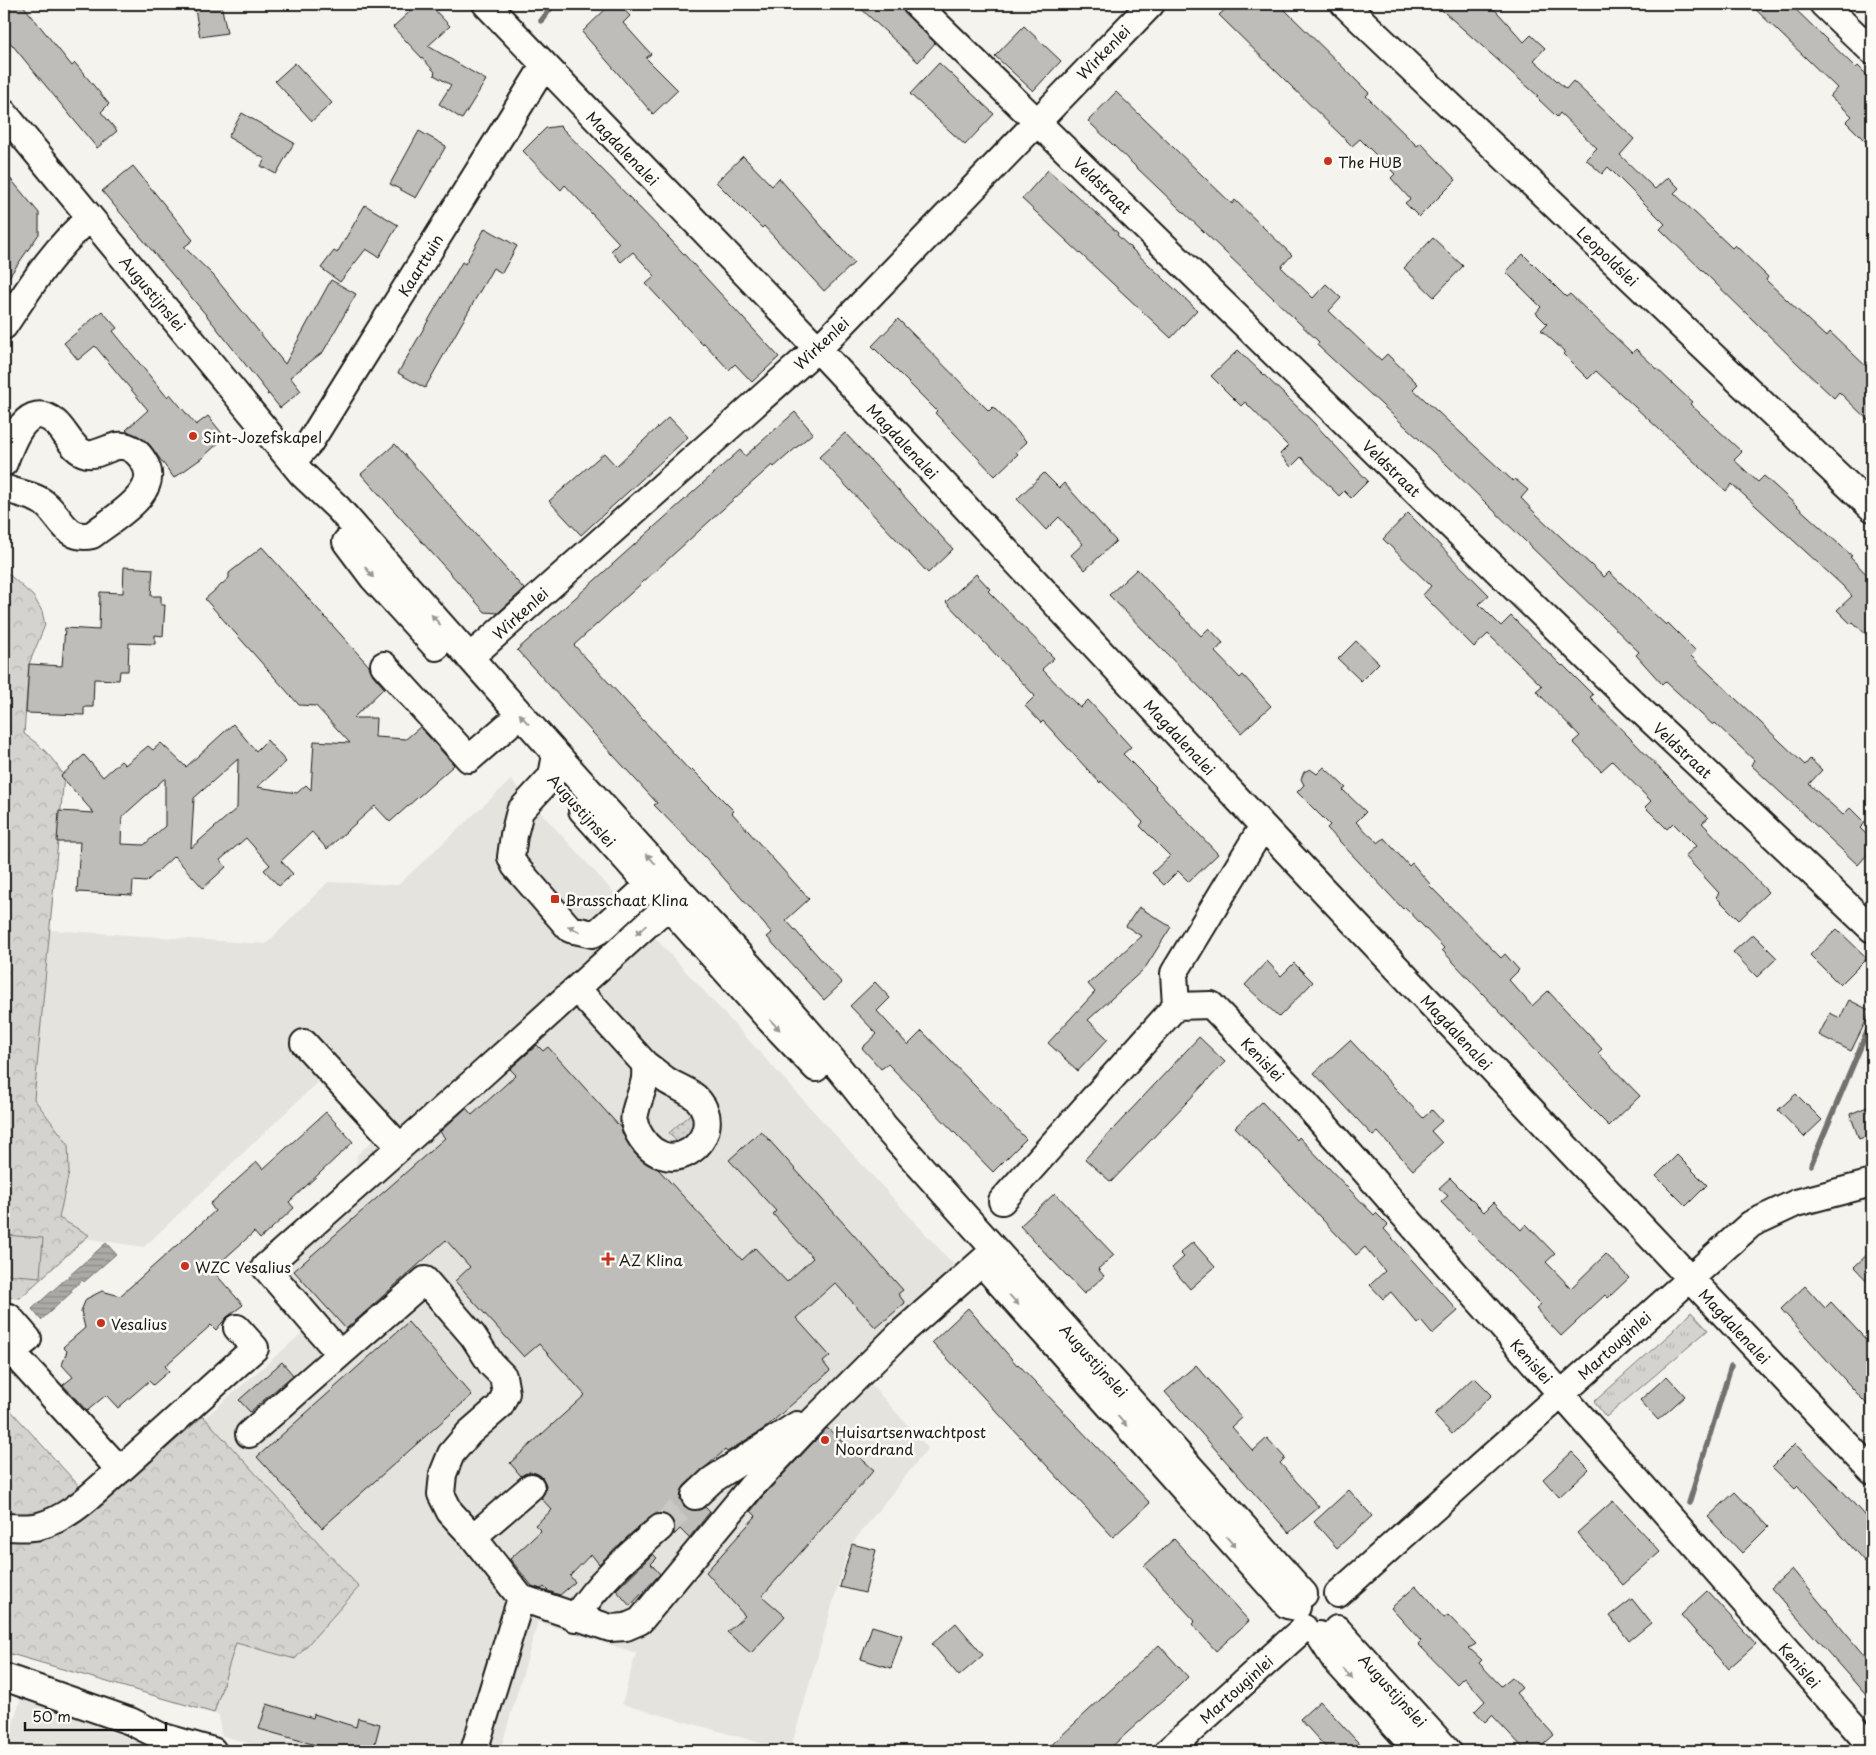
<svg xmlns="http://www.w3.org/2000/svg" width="1876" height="1755" font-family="'Playpen Sans',sans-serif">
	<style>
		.built { fill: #e4e3de }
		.grass { fill: url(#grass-dots); stroke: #787876 }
		.forest { fill: url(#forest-crowns); stroke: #787876 }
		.park { fill: url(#park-tufts); stroke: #787876 }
		.garden { fill: #d4d3cf; stroke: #787876 }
		.water { fill: url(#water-rules); stroke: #72716f }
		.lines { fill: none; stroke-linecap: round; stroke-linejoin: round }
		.stream { stroke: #72716f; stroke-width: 5.5 }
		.building { fill: #bebdba; stroke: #1c1c1c; fill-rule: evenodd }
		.minor-tunnel { stroke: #c9c8c4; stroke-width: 26; stroke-dasharray: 26 13; stroke-linecap: butt }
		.minor-casing { stroke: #1c1c1c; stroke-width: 30 }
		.minor { stroke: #fdfcf7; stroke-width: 26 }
		.oneway { fill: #989794 }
		.poi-dot { fill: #c8321e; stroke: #fdfcf7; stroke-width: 2 }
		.labels { text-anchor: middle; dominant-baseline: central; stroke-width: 5; stroke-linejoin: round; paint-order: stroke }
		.street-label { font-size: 15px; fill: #1c1c1c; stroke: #fdfcf7 }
		.poi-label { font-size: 15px; fill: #1c1c1c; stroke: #fdfcf7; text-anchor: start }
	</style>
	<defs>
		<pattern id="grass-dots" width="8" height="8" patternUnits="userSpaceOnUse" patternTransform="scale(1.25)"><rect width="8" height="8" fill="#d4d3cf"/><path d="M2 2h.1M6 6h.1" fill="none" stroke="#b5b5b1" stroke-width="1.8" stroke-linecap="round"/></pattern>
		<pattern id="forest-crowns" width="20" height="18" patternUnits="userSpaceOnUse" patternTransform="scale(1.25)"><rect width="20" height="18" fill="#d4d3cf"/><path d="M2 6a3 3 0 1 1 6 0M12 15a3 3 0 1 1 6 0" fill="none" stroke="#b5b5b1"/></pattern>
		<pattern id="park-tufts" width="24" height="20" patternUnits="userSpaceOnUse" patternTransform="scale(1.25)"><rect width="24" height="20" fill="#d4d3cf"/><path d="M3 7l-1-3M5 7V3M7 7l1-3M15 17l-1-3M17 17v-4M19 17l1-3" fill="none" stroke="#b5b5b1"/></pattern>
		<pattern id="water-rules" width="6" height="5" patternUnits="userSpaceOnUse" patternTransform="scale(1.25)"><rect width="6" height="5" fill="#abaaa6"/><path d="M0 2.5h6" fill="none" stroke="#8a8a86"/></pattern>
	</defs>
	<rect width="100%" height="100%" fill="#f4f3ee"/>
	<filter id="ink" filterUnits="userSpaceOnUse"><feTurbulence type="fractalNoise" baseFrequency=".02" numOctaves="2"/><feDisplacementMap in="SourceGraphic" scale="10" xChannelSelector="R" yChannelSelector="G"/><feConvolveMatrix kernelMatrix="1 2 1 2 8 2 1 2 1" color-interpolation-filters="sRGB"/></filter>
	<g filter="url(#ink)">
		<!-- built -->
		<path class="built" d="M511 780 975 1288 869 1382 928 1448 849 1547 790 1751 622 1704 636 1653 538 1622 500 1751H275L221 1735 219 1715 4 1652V1592L307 1329 256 1271 355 1177 357 1155 373 1140 370 1129 322 1078 144 1247 20 1229 36 929 266 944 328 882 398 885Z
			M21 1698 164 1751H4Z"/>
		<!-- grass -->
		<path class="grass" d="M698 1107 701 1114 685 1151 669 1133Z"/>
		<!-- forest -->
		<path class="forest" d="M4 570 33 596 42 611 45 625 29 664 24 734C42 746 53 758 64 776L34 1099 68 1144 69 1172 59 1218 89 1235 20 1298 4 1297Z
			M4 1403 99 1508 203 1416 359 1587 295 1659 236 1643 214 1713 4 1652Z"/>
		<!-- park -->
		<path class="park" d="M1691 1312 1708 1330 1606 1417 1594 1402 1672 1332Z"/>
		<!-- garden -->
		<path class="garden" d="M4 1235 43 1238 40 1277 4 1274Z"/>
		<!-- water -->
		<path class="water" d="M106 1243 116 1254 84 1282 82 1280 71 1290 72 1292 41 1320 32 1309Z"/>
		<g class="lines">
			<!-- stream -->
			<path class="stream" d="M541 21 554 4
				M1811 1165 1872 1020
				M1689 1503 1731 1366"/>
		</g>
		<!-- building -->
		<path class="building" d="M4 4H22L72 66 75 63 109 104 101 112 117 131 97 148 4 35Z
			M194 4H221L227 33 200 37Z
			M418 4H429L450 26 428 46 486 80 462 119 439 104 451 85 434 75 435 72 393 27Z
			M611 4H619L630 16 623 23 651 54 646 58 678 90 653 114 582 32Z
			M856 4H897L935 43 918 62Z
			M1231 4H1279L1369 93 1366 96 1417 146 1421 143 1456 180 1419 217 1405 203 1410 199 1391 178 1395 174 1360 139 1352 146 1219 15Z
			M1435 4H1490L1524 42 1531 35 1545 48 1534 60 1566 89 1573 81 1634 139 1620 155 1655 189 1668 177 1679 188 1674 193 1732 248 1735 245 1768 277 1766 280 1826 337 1830 332 1872 372V424L1839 392 1834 398 1799 365 1660 229 1665 224 1608 167 1602 174 1586 159 1597 148 1560 113 1557 117 1536 97 1538 96Z
			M1750 4H1790L1856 68 1858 66 1872 80V148L1846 122 1852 116 1830 96 1837 88Z
			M1024 26 1061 61 1033 91 995 56Z
			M295 63 332 103 312 121 275 81Z
			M939 63 994 114 965 145 910 94Z
			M1116 92 1232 204 1235 200 1292 255 1281 267 1313 298 1326 284 1341 298 1329 311 1381 360 1387 354 1418 384 1413 389 1513 481 1515 479 1528 490 1521 498 1536 514 1604 577 1609 572 1666 625 1668 623 1696 651 1691 656 1805 765 1810 759 1822 770 1809 784 1843 815 1850 808 1865 823 1860 828 1872 840V849L1858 865 1751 765 1754 760 1715 723 1713 725 1665 681 1662 684 1636 655 1639 652 1446 464 1317 345 1319 342 1088 121Z
			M242 113 294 143 276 174 261 166 265 159 228 137Z
			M560 126 670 239 779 357 752 382 735 364 729 370 704 343 703 345 646 284 655 276 633 252 621 262 611 251 619 243 565 185 561 190 523 151 546 128Z
			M419 131 446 146 416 198 390 184Z
			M743 156 772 186 779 178 854 263 824 291 764 226 762 228 716 182Z
			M133 166 193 240 184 247 213 275 285 364 331 280 356 294 323 352 290 377 301 391 280 408 269 394 267 395 268 393 207 316 102 191Z
			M1048 170 1118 233 1117 235 1197 310 1171 338 1022 199Z
			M4 171 39 213V234L4 284Z
			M365 205 398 225 379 257 366 249 340 282 321 268 334 251 337 253Z
			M485 228 517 246 502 273 493 268 425 388 398 373 462 262 465 264Z
			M1433 238 1463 266 1434 297 1404 268Z
			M1523 254 1566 297 1570 294 1632 353 1636 349 1692 402 1690 404 1742 452 1734 460 1758 482 1764 476 1852 556 1850 557 1872 580V640L1853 622 1851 624 1837 610 1852 596 1843 586 1732 484 1726 491 1596 371 1588 379 1563 354 1565 352 1541 330 1547 324 1536 313 1541 307 1506 272Z
			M102 311 117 328 113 331 167 397 170 394 196 425 208 416 225 437 202 458 174 478 149 444 126 430 148 410 95 346 78 360 64 343Z
			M898 319 989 411 993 407 1027 442 1016 452 1018 454 995 476 935 413 937 411 872 346Z
			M1238 350 1313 422 1368 481 1351 498 1344 491 1339 496 1301 457 1291 467 1280 454 1288 446 1245 402 1241 406 1211 376Z
			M795 412 813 433 774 467 772 465 746 488 574 645 690 771 692 769 734 811 732 813 809 899 786 920 842 983 824 1000 767 937 772 933 706 858 654 805 657 803 517 650 740 450 745 456Z
			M669 417 688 437 581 535 549 501 604 453 616 466Z
			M845 433 953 549 928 573 819 457Z
			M395 444 524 589 498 613 485 612 361 474Z
			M1044 473 1059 488 1064 483 1116 541 1085 570 1071 555 1083 544 1059 517 1046 530 1017 499Z
			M1408 513 1489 595 1479 604 1501 626 1511 616 1562 666 1563 665 1593 695 1590 697 1708 818 1702 823 1768 892 1739 920 1716 897 1719 893 1685 856 1696 846 1673 823 1667 829 1645 807 1651 801 1612 761 1601 771 1573 742 1580 736 1536 691 1542 686 1488 634 1474 647 1423 595 1431 586 1383 539Z
			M262 547 369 666 373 675 384 688 353 718H376L375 737 406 739 420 727 454 765 390 822 375 806 327 849 312 832 281 861 293 874 279 886 264 870 270 865 246 838 220 860 226 867 203 888 174 856 146 882 133 881 132 895 77 892 80 842H57L59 811 94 813 61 776 84 755 103 777 121 761 125 765 148 746 153 750 161 743 186 767 233 724 256 751 267 740 286 762 257 787 297 793 306 785 311 790 314 741 350 743 316 706 299 705 205 599 229 578V573ZM238 759 237 808 191 848 194 798ZM165 778V826L144 845 121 844 122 817Z
			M124 567 153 569 151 596H161V605H165L163 636 155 635V644L129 643 128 671H120L119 680 94 679 93 707H84V715L26 713 29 664 62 666 65 628 99 630 100 592 123 593Z
			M1137 569 1201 636 1209 628 1223 643 1215 652 1240 678 1243 675 1271 706 1241 733 1214 702 1109 595Z
			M976 574 990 589 988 591 1054 658 1042 669 1080 708 1088 700 1131 747 1123 754 1156 787 1155 788 1218 854 1189 882 1178 871 1164 885 1152 873 1170 856 1140 826 1143 822 1101 781 1100 783 1043 721 1041 723 1025 706 1035 696 946 602Z
			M1356 641 1379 663 1361 681 1338 659Z
			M1324 767 1346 788 1343 790 1366 812 1356 822 1378 843 1384 838 1409 866 1412 863 1430 884 1429 885 1501 958 1505 954 1519 970 1509 980 1532 1006 1548 991 1602 1049 1598 1053 1640 1096 1609 1126 1566 1083 1442 950 1444 948 1405 907 1403 909 1327 828 1330 825 1297 792 1304 785 1301 779 1304 772 1310 769 1317 774Z
			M1139 907 1171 927 1145 968 1088 1020 1108 1039 1078 1071 1048 1043 1095 992 1088 984 1141 936 1126 926Z
			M1837 929 1867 958 1840 985 1810 955Z
			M1753 934 1777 958 1757 977 1733 952Z
			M1267 961 1281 976 1294 963 1313 982 1279 1017 1245 985Z
			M875 982 890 998 877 1011 908 1045 922 1031 1026 1139 993 1172 888 1064 881 1069 862 1048 877 1034 850 1006Z
			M1849 1000 1871 1011 1851 1051 1819 1035 1830 1013 1840 1018Z
			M1199 1037 1225 1062 1111 1182 1085 1159Z
			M1350 1040 1423 1118 1432 1110 1442 1121 1431 1131 1442 1143 1413 1170 1378 1132 1373 1136 1314 1073Z
			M537 1045 543 1051 548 1047 620 1127 636 1155 658 1169 742 1260 755 1248 787 1282 813 1258 773 1214 776 1211 729 1160 761 1131 903 1290 898 1294 905 1303 876 1328 835 1283 796 1318 830 1356 823 1362 830 1371 765 1428 727 1452 725 1450 685 1485 681 1492 680 1499 684 1506 691 1510H699L705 1507 710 1512 689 1538 680 1529 674 1535 675 1526 672 1519 665 1514 657 1513 638 1527 599 1564 591 1554 570 1576 575 1582 560 1595 548 1591 544 1587 541 1589 532 1586 510 1559 541 1531 535 1525 552 1510 541 1498 545 1492 546 1485 542 1477 535 1473 529 1472 521 1476 510 1463 585 1395 539 1344 524 1357 455 1281 470 1267 446 1240 346 1329 294 1271 445 1138 440 1132 466 1108 472 1115 516 1075 510 1069Z
			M1796 1094 1822 1120 1804 1137 1778 1110Z
			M1262 1102 1297 1140 1299 1137 1374 1215 1376 1213 1388 1225 1384 1229 1458 1311 1432 1334 1421 1321 1418 1324 1391 1292 1383 1299 1370 1285 1385 1271 1365 1247 1356 1255 1235 1127Z
			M1872 1105V1134L1859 1139 1850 1114Z
			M326 1112 353 1142 289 1202 294 1208 260 1239 254 1232 212 1270 243 1305 227 1317 216 1330 211 1325 165 1366 169 1371 153 1385 149 1381 118 1408 106 1395 87 1411 63 1385 73 1377 62 1365 67 1351 63 1347 85 1328 81 1311 86 1299 102 1291 120 1296 215 1211 210 1204 257 1162 263 1169Z
			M1677 1155 1707 1185 1686 1206 1656 1176Z
			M1450 1178 1484 1212 1494 1202 1521 1230 1526 1224 1555 1254 1546 1262 1571 1288 1606 1254 1629 1278 1608 1298 1605 1295 1561 1336 1536 1309 1541 1305 1441 1202 1448 1196 1439 1188Z
			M1055 1193 1114 1255 1098 1269 1104 1276 1084 1294 1020 1226Z
			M1193 1242 1215 1267 1190 1289 1172 1268 1184 1257 1180 1253Z
			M1872 1250V1286L1854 1267Z
			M1805 1286 1825 1308 1831 1302 1872 1346V1410L1781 1309Z
			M968 1308 1017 1365 1018 1364 1150 1503 1113 1537 932 1342Z
			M408 1322 472 1395 322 1528 257 1457Z
			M282 1362 293 1375 250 1412 239 1400Z
			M1196 1365 1242 1418 1232 1427 1253 1451 1267 1438 1285 1458 1280 1463 1319 1507 1289 1533 1165 1392Z
			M1667 1376 1685 1396 1658 1420 1640 1400Z
			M1474 1377 1492 1395 1452 1434 1434 1415Z
			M827 1428 874 1470 762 1596 785 1616 751 1653 727 1632 745 1616 706 1572 756 1516 751 1511 762 1497Z
			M1795 1444 1838 1486 1872 1524V1570L1798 1486 1795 1489 1772 1467Z
			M1572 1452 1589 1469 1559 1497 1543 1479Z
			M1349 1490 1372 1516 1337 1548 1314 1522Z
			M1735 1492 1768 1527 1742 1553 1708 1517Z
			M1613 1501 1660 1552 1623 1585 1577 1533Z
			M1174 1539 1249 1621 1216 1651 1192 1624 1195 1621 1144 1566Z
			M852 1544 876 1550 865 1593 840 1587Z
			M653 1554 657 1558 651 1564 660 1574 630 1606 616 1590Z
			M1792 1569 1872 1665V1702L1771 1588Z
			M1416 1586 1444 1618 1448 1615 1476 1644 1469 1648 1482 1660 1479 1663 1501 1686 1512 1677 1522 1688 1516 1693 1554 1735 1536 1751H1526L1492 1715 1485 1722 1475 1711 1485 1701 1464 1677 1457 1684 1418 1644 1421 1641 1391 1608Z
			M1707 1591 1756 1644 1728 1669 1681 1615Z
			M1632 1599 1651 1623 1629 1641 1610 1616Z
			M956 1623 983 1655 959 1676 932 1644Z
			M872 1626 902 1635 891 1668 861 1659Z
			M1159 1645 1188 1677 1178 1687 1107 1751H1045Z
			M1320 1701 1366 1751H1329L1300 1719Z
			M267 1704 313 1718 314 1714 356 1727 358 1718 380 1724 373 1751H337L259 1729Z"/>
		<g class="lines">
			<!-- minor-tunnel -->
			<path class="minor-tunnel" d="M660 1528 695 1496"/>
			<!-- minor casing -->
			<g class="minor-casing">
				<path id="minor" d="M486 4 817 348 1263 826 1872 1471
					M916 4 1632 702 1872 929
					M1344 4 1872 508
					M1823 4 1872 51
					M4 113 302 474 338 508C444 629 550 748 658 867 735 952 817 1034 884 1126L1304 1594
					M4 326C30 287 54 248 90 218
					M292 462 310 442 544 66
					M4 463C11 444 26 398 55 422 66 431 72 451 87 454 99 456 111 444 124 446 133 448 140 455 144 462 163 492 112 519 92 535 65 541 62 517 44 503 34 495 16 493 4 488
					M346 542 373 578 436 647
					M469 657 484 645 829 338 1151 4
					M384 665 469 759 507 726
					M556 755 552 776 520 811 514 835 511 857 515 866 570 929 593 934 600 930 649 885
					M582 810 770 1020 816 1068
					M681 906H668L651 921 479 1077 265 1267 340 1354 425 1280 473 1336 491 1364 503 1376 506 1393 500 1406 469 1433 451 1454 443 1474 441 1494 450 1512 473 1537 521 1598 610 1628 626 1627 640 1621 751 1487 814 1420 900 1334 995 1250
					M577 989 645 1064
					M1176 1006 1211 1005 1305 1103 1872 1747
					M304 1043 400 1147
					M645 1064C652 1069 659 1075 666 1080 676 1087 691 1091 699 1101 729 1138 664 1190 636 1128 630 1116 642 1095 644 1083 646 1077 645 1070 645 1064Z
					M1002 1201 1176 1006 1174 973 1263 826
					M982 1263 1274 1590 1287 1605 1297 1607
					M4 1317H9L28 1339 12 1352 120 1470 255 1348 237 1328
					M249 1434 340 1354
					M695 1496 712 1480 797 1425
					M4 1527C15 1527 28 1529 39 1526 71 1518 96 1490 120 1470
					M473 1537 531 1487
					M1338 1594 1751 1224 1796 1203 1872 1183
					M575 1618C598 1582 628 1556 660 1528
					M1337 1629 1448 1751
					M1319 1635 1335 1660 1418 1751
					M4 1677 130 1721 160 1736 213 1751
					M474 1751 521 1598
					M1168 1751 1304 1628"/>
			</g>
			<!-- minor -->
			<use href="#minor" class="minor"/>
		</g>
		<!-- one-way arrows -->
		<defs><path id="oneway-solid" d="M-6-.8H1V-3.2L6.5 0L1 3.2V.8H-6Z" transform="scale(1.25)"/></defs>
		<g class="oneway">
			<use href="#oneway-solid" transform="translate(369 572) rotate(52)"/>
			<use href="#oneway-solid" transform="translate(436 620) rotate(-131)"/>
			<use href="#oneway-solid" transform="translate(524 719) rotate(-132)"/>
			<use href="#oneway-solid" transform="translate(651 859) rotate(-132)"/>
			<use href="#oneway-solid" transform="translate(574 929) rotate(-154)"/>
			<use href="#oneway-solid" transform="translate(641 930) rotate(137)"/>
			<use href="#oneway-solid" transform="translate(775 1025) rotate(46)"/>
			<use href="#oneway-solid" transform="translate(1014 1300) rotate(48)"/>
			<use href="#oneway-solid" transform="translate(1122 1421) rotate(48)"/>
			<use href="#oneway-solid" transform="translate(1231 1542) rotate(48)"/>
			<use href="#oneway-solid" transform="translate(1348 1674) rotate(48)"/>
		</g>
	</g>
	<!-- markers -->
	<g class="poi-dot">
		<circle cx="1328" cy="161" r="5"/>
		<circle cx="193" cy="436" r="5"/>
		<rect x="550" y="894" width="10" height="10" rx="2.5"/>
		<path d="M605.5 1251.5h5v5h5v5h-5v5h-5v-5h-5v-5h5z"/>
		<circle cx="185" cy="1266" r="5"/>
		<circle cx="101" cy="1323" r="5"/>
		<circle cx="825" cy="1440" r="5"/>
	</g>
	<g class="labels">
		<!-- street labels -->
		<g class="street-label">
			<text transform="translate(1103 52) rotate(-46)">Wirkenlei</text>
			<text transform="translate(623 148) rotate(46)">Magdalenalei</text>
			<text transform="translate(1103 185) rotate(44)">Veldstraat</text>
			<text transform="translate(1608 256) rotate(44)">Leopoldslei</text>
			<text transform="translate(420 265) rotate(-58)">Kaarttuin</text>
			<text transform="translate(153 293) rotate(50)">Augustijnslei</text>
			<text transform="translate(821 343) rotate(-43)">Wirkenlei</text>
			<text transform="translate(903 441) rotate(47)">Magdalenalei</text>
			<text transform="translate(1392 468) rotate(44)">Veldstraat</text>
			<text transform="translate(520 613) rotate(-42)">Wirkenlei</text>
			<text transform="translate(1180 737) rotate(47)">Magdalenalei</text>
			<text transform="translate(1683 750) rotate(43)">Veldstraat</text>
			<text transform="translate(582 810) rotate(48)">Augustijnslei</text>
			<text transform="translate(1457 1032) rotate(47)">Magdalenalei</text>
			<text transform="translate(1263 1059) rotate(46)">Kenislei</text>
			<text transform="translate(1735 1326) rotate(47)">Magdalenalei</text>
			<text transform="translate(1614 1345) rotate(-42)">Martouginlei</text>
			<text transform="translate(1094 1360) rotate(48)">Augustijnslei</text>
			<text transform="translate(1532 1361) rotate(48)">Kenislei</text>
			<text transform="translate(1800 1665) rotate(49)">Kenislei</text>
			<text transform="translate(1236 1689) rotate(-42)">Martouginlei</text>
			<text transform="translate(1393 1690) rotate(48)">Augustijnslei</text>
		</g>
		<!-- poi labels -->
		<g class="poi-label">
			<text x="1338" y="161">The HUB</text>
			<text x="203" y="436">Sint-Jozefskapel</text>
			<text x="565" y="899">Brasschaat Klina</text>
			<text x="619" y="1259">AZ Klina</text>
			<text x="195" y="1266">WZC Vesalius</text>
			<text x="111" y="1323">Vesalius</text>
			<text x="835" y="1431">Huisartsenwachtpost<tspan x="835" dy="17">Noordrand</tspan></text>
		</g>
	</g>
	<!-- margin -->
	<rect width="1876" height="1755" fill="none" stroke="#fdfcf7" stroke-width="20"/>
	<rect x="10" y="10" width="1856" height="1735" fill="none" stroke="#1c1c1c" stroke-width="2" filter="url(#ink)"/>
	<!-- scale -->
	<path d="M25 1722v8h141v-8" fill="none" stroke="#1c1c1c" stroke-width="2.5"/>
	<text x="32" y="1722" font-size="15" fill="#1c1c1c" stroke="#fdfcf7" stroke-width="4" paint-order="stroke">50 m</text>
</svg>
